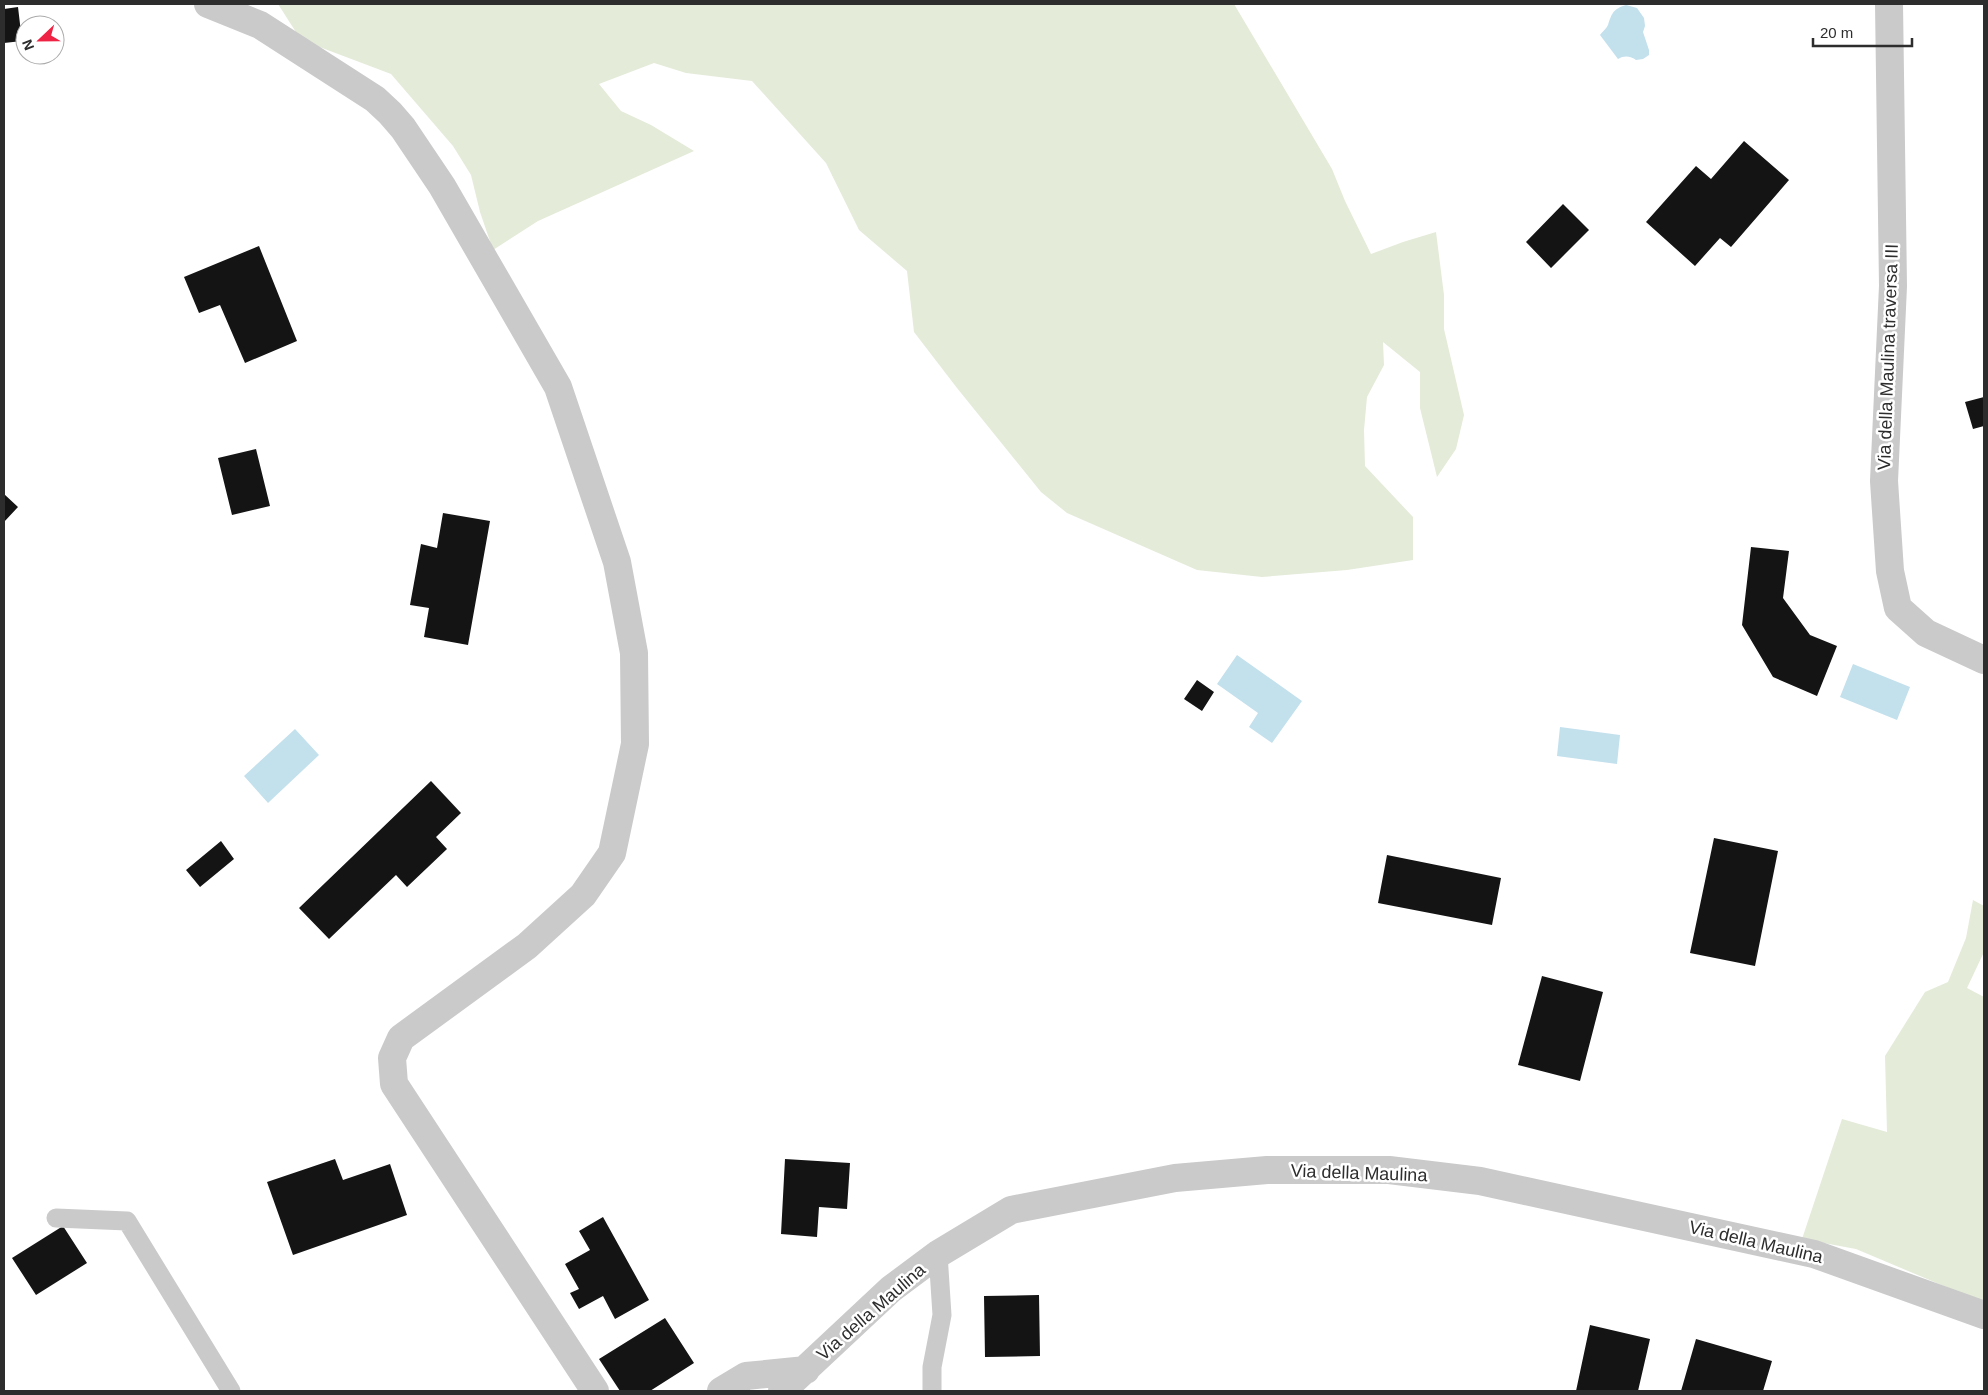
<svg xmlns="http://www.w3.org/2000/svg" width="1988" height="1395" font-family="Helvetica,sans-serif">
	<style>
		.green { fill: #e4ebd9 }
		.water { fill: #c3e0ed }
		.building { fill: #141414 }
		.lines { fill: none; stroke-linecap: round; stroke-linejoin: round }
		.lane { stroke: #cacaca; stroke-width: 19 }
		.street { stroke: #cacaca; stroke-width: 28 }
		.labels { text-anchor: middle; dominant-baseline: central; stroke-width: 5; stroke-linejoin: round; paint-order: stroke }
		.street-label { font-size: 18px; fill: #2d2d2d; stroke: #fff }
	</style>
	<rect width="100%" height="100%" fill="#fff"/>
	<!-- green -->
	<path class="green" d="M278 4H1234L1332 169 1345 201 1371 254 1403 242 1436 232 1444 295V329L1464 415 1456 449 1437 477 1420 408V372L1383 342 1384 365 1367 397 1364 430 1365 466 1413 517V560L1347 570 1262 577 1197 570 1067 513 1041 492 957 388 914 332 907 271 859 230 826 163 752 81 686 73 654 63 599 84 621 111 651 125 694 151 538 221 493 250 480 212 471 175 453 146 391 74 301 40Z
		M1973 900 1984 906V952L1967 988 1984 997V1303L1856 1249 1802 1239 1842 1119 1887 1132 1885 1056 1925 992 1948 982 1966 938Z"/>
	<!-- water -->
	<path class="water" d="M1626 5 1637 8 1644 18 1645 26 1643 32 1649 50V55L1643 59 1636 60C1631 56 1624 55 1618 59L1600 35C1603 31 1606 29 1608 25 1612 13 1613 9 1626 5Z
		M1237 655 1302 701 1272 743 1249 727 1258 713 1217 684Z
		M1853 664 1910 687 1897 720 1840 697Z
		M1560 727 1620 735 1617 764 1557 756Z
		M295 729 319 755 268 803 244 776Z"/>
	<!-- building -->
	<path class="building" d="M18 7 22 41 4 43V9Z
		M1744 141 1789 180 1731 247 1720 238 1695 266 1646 222 1696 166 1711 179Z
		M1563 204 1589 230 1551 268 1526 242Z
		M259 246 297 341 245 363 220 305 199 313 184 277Z
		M1984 397V426L1973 429 1965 402Z
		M256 449 270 506 232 515 218 458Z
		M4 494 18 507 4 522Z
		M443 513 490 521 468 645 424 637 429 608 410 605 421 544 437 548Z
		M1751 547 1789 551 1783 598 1810 635 1837 646 1817 696 1773 677 1742 625Z
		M1197 680 1214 692 1202 711 1184 699Z
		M431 781 461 813 436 837 447 849 407 887 396 875 329 939 299 908Z
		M1714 838 1778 851 1755 966 1690 953Z
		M221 841 234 859 200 887 186 870Z
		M1387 855 1501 878 1492 925 1378 903Z
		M1542 976 1603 992 1580 1081 1518 1065Z
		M335 1159 343 1180 390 1164 407 1215 293 1255 267 1182Z
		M785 1159 850 1163 847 1209 819 1207 817 1237 781 1234Z
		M603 1217 649 1300 615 1319 603 1296 579 1309 570 1293 579 1289 565 1264 590 1250 579 1231Z
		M63 1226 87 1263 36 1295 12 1258Z
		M1039 1295 1040 1356 985 1357 984 1296Z
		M665 1318 694 1363 650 1391H620L599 1359Z
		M1590 1325 1650 1339 1638 1391H1576Z
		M1696 1339 1772 1361 1763 1391H1681Z"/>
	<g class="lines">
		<!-- lane -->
		<path class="lane" d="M56 1218 127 1221 231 1391
			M932 1391V1367L942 1315 938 1254"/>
		<!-- street -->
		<path class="street" d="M208 4 260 25 375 99 390 113 403 128 442 186 558 387 617 562 634 653 635 744 612 853 583 895 527 946 401 1038 392 1058 394 1084 595 1391
			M1889 4 1893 286 1884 481 1890 571 1898 608 1926 633 1984 660
			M721 1391 746 1376 806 1370
			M782 1391 891 1289 938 1254 1011 1210 1175 1178 1267 1170H1389L1480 1181 1814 1254 1984 1315"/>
	</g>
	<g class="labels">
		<!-- street labels -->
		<g class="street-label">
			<text transform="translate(1888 357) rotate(-88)">Via della Maulina traversa III</text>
			<text transform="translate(1359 1173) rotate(2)">Via della Maulina</text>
			<text transform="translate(1756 1242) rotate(13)">Via della Maulina</text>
			<text transform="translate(871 1312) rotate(-41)">Via della Maulina</text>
		</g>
	</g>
	<!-- border -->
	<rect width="1988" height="1395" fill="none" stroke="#2d2d2d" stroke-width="10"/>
	<!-- north arrow -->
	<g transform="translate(40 40) rotate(248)"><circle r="24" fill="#ffffff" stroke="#ababab"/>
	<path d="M0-4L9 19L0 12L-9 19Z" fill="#ef2344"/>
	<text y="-8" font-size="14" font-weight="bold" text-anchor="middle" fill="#2d2d2d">N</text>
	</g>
	<!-- scale -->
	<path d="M1813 38v8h99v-8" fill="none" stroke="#2d2d2d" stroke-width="2.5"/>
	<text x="1820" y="38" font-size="15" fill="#2d2d2d" stroke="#ffffff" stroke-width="4" paint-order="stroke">20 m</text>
</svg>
